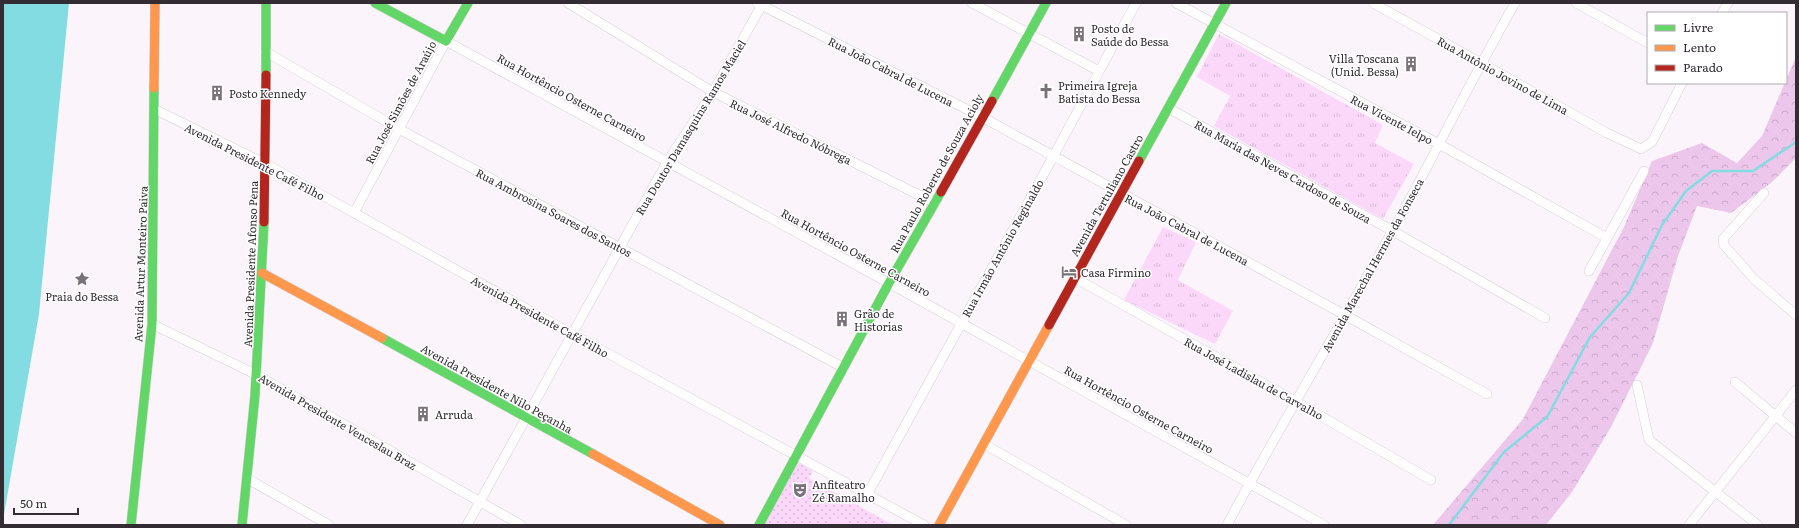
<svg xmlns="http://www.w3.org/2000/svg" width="1799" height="528" font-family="Literata,serif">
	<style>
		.grass { fill: url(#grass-tufts) }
		.forest { fill: url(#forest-crowns) }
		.park { fill: url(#park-dots) }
		.pitch { fill: #fbd8fa }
		.water { fill: #82dce2 }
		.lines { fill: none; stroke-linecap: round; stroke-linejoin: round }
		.stream { stroke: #82dce2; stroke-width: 2.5 }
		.street-casing { stroke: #d5cfd5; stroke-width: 10 }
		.fast-casing { stroke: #d5cfd5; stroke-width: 10 }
		.slow-casing { stroke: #d5cfd5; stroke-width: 10 }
		.jam-casing { stroke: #d5cfd5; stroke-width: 10 }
		.street { stroke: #fffdfe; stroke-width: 9 }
		.fast { stroke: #63d668; stroke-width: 9 }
		.slow { stroke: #ff974d; stroke-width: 9 }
		.jam { stroke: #b3261e; stroke-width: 9 }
		.labels { text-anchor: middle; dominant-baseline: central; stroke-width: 3; stroke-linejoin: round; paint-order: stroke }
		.poi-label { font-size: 11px; fill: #332c33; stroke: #fff; text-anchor: start }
		.street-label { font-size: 11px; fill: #332c33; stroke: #fff }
	</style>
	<defs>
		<pattern id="grass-tufts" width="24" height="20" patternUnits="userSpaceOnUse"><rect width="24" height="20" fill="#fbd8fa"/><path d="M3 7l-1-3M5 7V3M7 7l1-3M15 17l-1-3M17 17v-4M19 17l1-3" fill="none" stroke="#d8bad7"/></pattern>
		<pattern id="forest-crowns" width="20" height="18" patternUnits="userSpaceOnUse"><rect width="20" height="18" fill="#edc6ec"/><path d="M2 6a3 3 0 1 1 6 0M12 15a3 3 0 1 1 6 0" fill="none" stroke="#ccaacb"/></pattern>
		<pattern id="park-dots" width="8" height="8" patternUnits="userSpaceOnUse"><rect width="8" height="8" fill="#fbd8fa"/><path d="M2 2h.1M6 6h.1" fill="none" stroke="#d8bad7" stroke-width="1.8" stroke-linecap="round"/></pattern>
	</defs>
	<rect width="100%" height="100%" fill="#fcf4fb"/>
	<!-- grass -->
	<path class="grass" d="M1219 34 1383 125 1375 143 1414 164 1383 219 1214 126 1230 96 1197 77Z
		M1163 227 1196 242 1178 280 1233 311 1215 344 1124 300Z"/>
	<!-- forest -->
	<path class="forest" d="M1795 59 1796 158 1771 183 1731 213 1697 206 1678 256 1653 343 1611 427 1572 492 1546 525H1433L1523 419 1624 227 1652 161 1702 143 1737 163 1762 136Z"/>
	<!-- park -->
	<path class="park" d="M797 462 813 471 809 478 893 525H761Z"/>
	<!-- pitch -->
	<path class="pitch" d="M834 516 851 525H829Z"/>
	<!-- water -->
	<path class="water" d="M3 3H69L39 314 3 520Z"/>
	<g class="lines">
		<!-- stream -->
		<path class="stream" d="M1449 525 1504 452 1547 417 1590 337 1629 293 1662 225 1686 191 1712 171H1753L1796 142"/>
		<!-- street casing -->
		<g class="street-casing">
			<path id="street" d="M568 3 713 92 935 203
				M757 3 982 117 1345 315 1487 394
				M972 3 1099 71
				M1176 3 1439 144 1607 238
				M1373 3 1607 133 1641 149 1652 142 1682 83
				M1576 3 1648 43
				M1722 13 1728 3
				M266 52 399 129 844 368
				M1168 108 1393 231 1545 318
				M154 109 266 164 572 334 924 525
				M1764 193 1723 239 1724 245 1754 279 1796 315
				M354 213 446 41 889 283 1324 525
				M1589 271 1644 171
				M1075 278 1295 401 1431 480
				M152 324 257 375 521 525
				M1735 382 1796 433
				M1637 385 1649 440 1758 525
				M984 444 1126 525
				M248 479 329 525
				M868 493 1053 157 1136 3
				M467 525 667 162 713 92 763 3
				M1227 525C1280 426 1338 330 1392 232 1434 156 1472 78 1515 3
				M1689 525 1796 390"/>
		</g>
		<!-- fast casing -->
		<g class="fast-casing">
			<path id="fast" d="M375 3 446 41 468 3
				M266 75V3
				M992 101 1046 3
				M1139 161 1226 3
				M382 338 593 454
				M131 525 152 324 154 88
				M242 525 255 395 264 222
				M759 525 889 283 941 192"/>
		</g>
		<!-- slow casing -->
		<g class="slow-casing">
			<path id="slow" d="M154 88 155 3
				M262 273 382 338
				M593 454 720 525
				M939 525 1049 325"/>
		</g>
		<!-- jam casing -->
		<g class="jam-casing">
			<path id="jam" d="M941 192 992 101
				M264 222 266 75
				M1049 325 1139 161"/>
		</g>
		<!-- street -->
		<use href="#street" class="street"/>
		<!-- fast -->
		<use href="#fast" class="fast"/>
		<!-- slow -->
		<use href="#slow" class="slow"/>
		<!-- jam -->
		<use href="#jam" class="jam"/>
	</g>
	<!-- icons -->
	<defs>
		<g id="building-bare" transform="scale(1.2)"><path d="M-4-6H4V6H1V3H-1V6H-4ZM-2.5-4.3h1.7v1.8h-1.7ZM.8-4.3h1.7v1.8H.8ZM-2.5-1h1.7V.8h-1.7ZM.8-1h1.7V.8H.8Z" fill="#797279" stroke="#fff" stroke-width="2.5" paint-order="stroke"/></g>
		<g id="church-bare" transform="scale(1.2)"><path d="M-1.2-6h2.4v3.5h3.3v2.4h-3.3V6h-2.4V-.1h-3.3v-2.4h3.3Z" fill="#797279" stroke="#fff" stroke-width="2.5" paint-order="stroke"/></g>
		<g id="hotel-bare" transform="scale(1.2)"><path d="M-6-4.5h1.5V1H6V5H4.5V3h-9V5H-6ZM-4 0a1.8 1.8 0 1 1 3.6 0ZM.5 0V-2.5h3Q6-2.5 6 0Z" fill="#797279" stroke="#fff" stroke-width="2.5" paint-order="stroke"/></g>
		<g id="sight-bare" transform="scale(1.2)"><path d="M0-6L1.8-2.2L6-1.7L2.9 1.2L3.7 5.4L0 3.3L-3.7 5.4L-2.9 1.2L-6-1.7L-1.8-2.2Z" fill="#797279" stroke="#fff" stroke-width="2.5" paint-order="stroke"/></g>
		<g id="theatre-bare" transform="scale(1.2)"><path d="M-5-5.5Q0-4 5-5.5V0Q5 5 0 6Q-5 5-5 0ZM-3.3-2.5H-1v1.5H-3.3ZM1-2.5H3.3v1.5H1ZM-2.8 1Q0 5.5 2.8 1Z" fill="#797279" stroke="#fff" stroke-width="2.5" paint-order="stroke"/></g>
	</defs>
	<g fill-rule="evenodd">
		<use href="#building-bare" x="1079" y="34"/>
		<use href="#building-bare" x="1411" y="64"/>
		<use href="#church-bare" x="1046" y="91"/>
		<use href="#building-bare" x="217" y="93"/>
		<use href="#hotel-bare" x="1069" y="272"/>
		<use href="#sight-bare" x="82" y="279"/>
		<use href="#building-bare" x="842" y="319"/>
		<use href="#building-bare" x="423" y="414"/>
		<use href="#theatre-bare" x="800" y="490"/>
	</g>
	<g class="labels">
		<!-- poi labels -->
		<g class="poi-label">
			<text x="1091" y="28">Posto de<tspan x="1091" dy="13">Saúde do Bessa</tspan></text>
			<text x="1399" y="58" text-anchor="end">Villa Toscana<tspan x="1399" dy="13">(Unid. Bessa)</tspan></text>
			<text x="1058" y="85">Primeira Igreja<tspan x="1058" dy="13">Batista do Bessa</tspan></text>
			<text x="229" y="93">Posto Kennedy</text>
			<text x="1081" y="272">Casa Firmino</text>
			<text x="82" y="296" text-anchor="middle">Praia do Bessa</text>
			<text x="854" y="313">Grão de<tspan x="854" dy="13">Historias</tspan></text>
			<text x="435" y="414">Arruda</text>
			<text x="812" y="484">Anfiteatro<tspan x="812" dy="13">Zé Ramalho</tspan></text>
		</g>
		<!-- street labels -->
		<g class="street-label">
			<text transform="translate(891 71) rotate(27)">Rua João Cabral de Lucena</text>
			<text transform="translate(1503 75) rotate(29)">Rua Antônio Jovino de Lima</text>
			<text transform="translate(572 97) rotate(29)">Rua Hortêncio Osterne Carneiro</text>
			<text transform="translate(400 102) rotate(-62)">Rua José Simões de Araújo</text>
			<text transform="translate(1392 119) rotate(28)">Rua Vicente Ielpo</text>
			<text transform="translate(690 127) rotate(-59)">Rua Doutor Damasquins Ramos Maciel</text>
			<text transform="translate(791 131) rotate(26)">Rua José Alfredo Nóbrega</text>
			<text transform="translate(255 161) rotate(27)">Avenida Presidente Café Filho</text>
			<text transform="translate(1283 171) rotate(29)">Rua Maria das Neves Cardoso de Souza</text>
			<text transform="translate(936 173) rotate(-61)">Rua Paulo Roberto de Souza Acioly</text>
			<text transform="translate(1106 195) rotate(-61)">Avenida Tertuliano Castro</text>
			<text transform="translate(554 212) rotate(28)">Rua Ambrosina Soares dos Santos</text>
			<text transform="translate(1187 229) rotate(28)">Rua João Cabral de Lucena</text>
			<text transform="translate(1002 248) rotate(-61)">Rua Irmão Antônio Reginaldo</text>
			<text transform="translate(856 252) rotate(29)">Rua Hortêncio Osterne Carneiro</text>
			<text transform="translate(140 264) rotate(-88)">Avenida Artur Monteiro Paiva</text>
			<text transform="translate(250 264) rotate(-88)">Avenida Presidente Afonso Pena</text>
			<text transform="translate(1372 265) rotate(-61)">Avenida Marechal Hermes da Fonseca</text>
			<text transform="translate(540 316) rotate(29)">Avenida Presidente Café Filho</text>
			<text transform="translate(1254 378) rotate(29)">Rua José Ladislau de Carvalho</text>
			<text transform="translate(497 388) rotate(29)">Avenida Presidente Nilo Peçanha</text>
			<text transform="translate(1139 409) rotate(29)">Rua Hortêncio Osterne Carneiro</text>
			<text transform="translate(338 421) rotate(30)">Avenida Presidente Venceslau Braz</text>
		</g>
	</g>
	<!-- border -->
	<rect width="1799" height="528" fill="none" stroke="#332c33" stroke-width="8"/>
	<!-- legend -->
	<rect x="1647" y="12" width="140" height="72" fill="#ffffff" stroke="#adabad"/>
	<rect x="1655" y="25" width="20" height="6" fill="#63d668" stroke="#adabad"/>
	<text x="1683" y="32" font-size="12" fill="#332c33">Livre</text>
	<rect x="1655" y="45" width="20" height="6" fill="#ff974d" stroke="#adabad"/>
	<text x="1683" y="52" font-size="12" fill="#332c33">Lento</text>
	<rect x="1655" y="65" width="20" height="6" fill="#b3261e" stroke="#adabad"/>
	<text x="1683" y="72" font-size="12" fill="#332c33">Parado</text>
	<!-- scale -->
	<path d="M14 508v6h64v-6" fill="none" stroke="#332c33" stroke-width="2"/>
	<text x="20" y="508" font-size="12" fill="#332c33" stroke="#ffffff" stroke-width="3" paint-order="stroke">50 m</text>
</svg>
